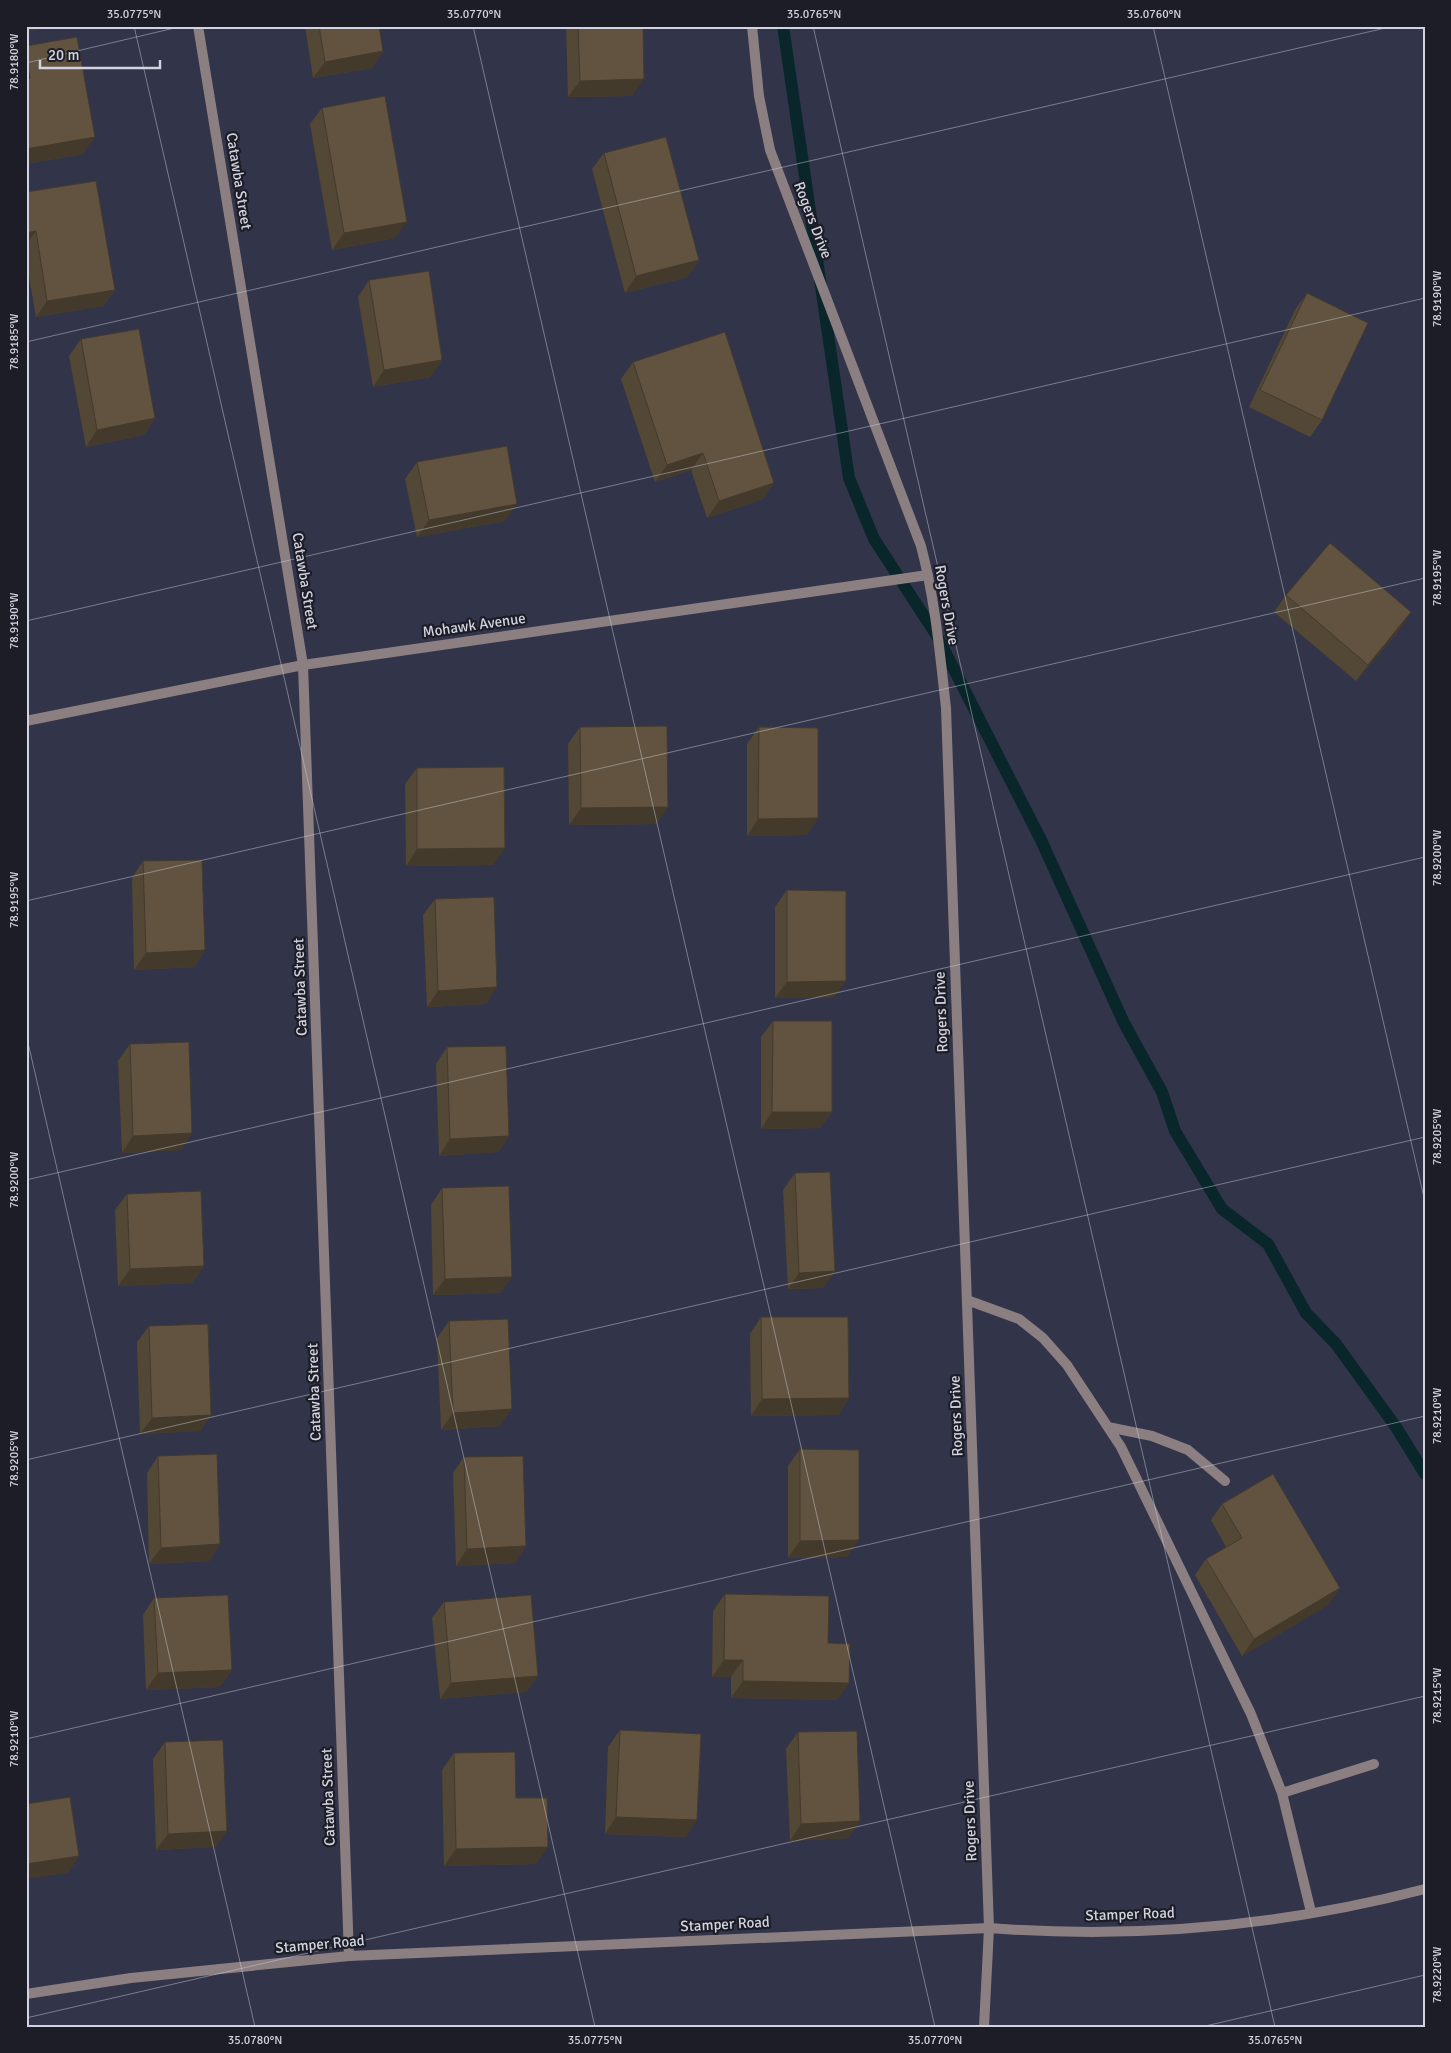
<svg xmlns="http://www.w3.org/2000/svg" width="1451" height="2053" font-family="Signika,sans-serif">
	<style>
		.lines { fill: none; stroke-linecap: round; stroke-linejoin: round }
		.stream { stroke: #09272b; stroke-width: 12 }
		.service { stroke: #8c7f81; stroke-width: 10 }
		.minor { stroke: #8c7f81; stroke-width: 10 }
		.tertiary { stroke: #8c7f81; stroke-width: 10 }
		.wall { fill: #534736 }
		.shaded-wall { fill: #443a2c }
		.building { fill: #61533f; stroke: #443a2c }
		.ticks { fill: none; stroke: #d1d4e0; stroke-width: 1; stroke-opacity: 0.45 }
		.labels { text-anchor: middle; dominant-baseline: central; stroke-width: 4.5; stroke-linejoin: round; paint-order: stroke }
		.street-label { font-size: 15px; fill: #d1d4e0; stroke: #1c1d26 }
		.neatline { fill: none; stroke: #d1d4e0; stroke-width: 2 }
		.ticks-label { font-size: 12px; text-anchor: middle; fill: #d1d4e0 }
	</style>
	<rect width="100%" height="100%" fill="#323549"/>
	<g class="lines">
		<!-- stream -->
		<path class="stream" d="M783 26 849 478 874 539 937 636 1041 840 1124 1023 1162 1092 1175 1131 1222 1209 1268 1244 1306 1313 1336 1344 1396 1427 1425 1474"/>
		<!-- service -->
		<path class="service" d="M967 1300 1019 1319 1043 1338 1067 1365 1121 1447 1251 1714 1282 1793 1311 1912
			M1108 1427 1152 1436 1188 1450 1225 1481
			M1282 1793 1374 1764"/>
		<!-- minor -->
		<path class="minor" d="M198 26 303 665 349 1956
			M752 26 759 96 770 150 921 546C935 599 940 654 946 708L989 1928 984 2027
			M26 721 303 665 928 575"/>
		<!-- tertiary -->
		<path class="tertiary" d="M26 1994 131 1978 349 1956 989 1928C1134 1939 1283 1926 1425 1889"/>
	</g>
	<!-- wall -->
	<path class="wall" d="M305 26H379L383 51 372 68 313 78Z
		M566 26H643L632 96 568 97Z
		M26 46 83 154 26 164Z
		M322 108 395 238 332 250 310 124Z
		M604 153 699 260 687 277 625 293 592 169Z
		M26 192 115 290 103 306 36 317 26 260Z
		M369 280 431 377 373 387 358 297Z
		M1307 293 1322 420 1310 437 1249 407 1295 310Z
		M81 339 155 418 144 435 86 447 69 356Z
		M633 362 774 483 763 499 707 518 691 470 655 482 621 379Z
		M417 462 505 521 417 537 405 479Z
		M1286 595 1400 629 1356 681 1274 612Z
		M580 727 668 807 656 824 569 825 568 744Z
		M759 727 818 818 806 835 747 836V744Z
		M417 768 493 865 406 866 405 784Z
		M143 861 205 950 194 967 134 970 132 878Z
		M787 890 834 998H775V907Z
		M435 899 486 1004 427 1007 423 915Z
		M773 1021 832 1112 820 1128 761 1129V1037Z
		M130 1044 192 1133 181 1150 122 1153 118 1061Z
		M447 1047 509 1136 498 1152 439 1156 436 1064Z
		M795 1173 835 1271 823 1288 788 1289 783 1190Z
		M442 1188 512 1277 500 1293 433 1295 431 1205Z
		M127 1194 204 1266 192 1283 118 1286 115 1210Z
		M761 1317 849 1398 838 1415 751 1416 750 1334Z
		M449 1321 500 1426 441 1430 437 1338Z
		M149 1326 211 1415 200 1431 140 1434 137 1342Z
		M800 1449 847 1557 788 1558V1466Z
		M158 1456 220 1544 209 1561 149 1564 147 1473Z
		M464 1457 526 1546 515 1563 456 1566 453 1473Z
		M1222 1504 1340 1588 1328 1605 1242 1656 1195 1575 1206 1559 1226 1547 1211 1520Z
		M725 1594 828 1643 849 1683 837 1700 731 1698V1677H712L713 1611Z
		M154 1598 232 1670 220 1687 146 1690 143 1615Z
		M444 1602 538 1676 526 1692 440 1699 432 1618Z
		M620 1730 686 1837 605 1834 608 1747Z
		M798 1732 849 1838 790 1841 786 1749Z
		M165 1742 227 1831 215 1847 156 1850 153 1759Z
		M454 1753 516 1798 536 1864 444 1866 442 1770Z"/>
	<!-- shaded-wall -->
	<path class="shaded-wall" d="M26 26H57L26 32Z
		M383 51 372 68 313 78 325 62Z
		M644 79 632 96 568 97 580 81Z
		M95 137 83 154 26 164V149Z
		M407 222 395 238 332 250 344 233Z
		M36 231 26 245V233Z
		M699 260 687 277 625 293 636 276Z
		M115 290 103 306 36 317 47 301Z
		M442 360 431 377 373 387 384 370Z
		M155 418 144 435 86 447 97 430Z
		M703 453 691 470 655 482 667 465Z
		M774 483 763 499 707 518 719 501Z
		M517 504 505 521 417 537 429 520Z
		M1411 612 1400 629 1356 681 1368 665Z
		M668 807 656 824 569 825 581 808Z
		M818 818 806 835 747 836 758 819Z
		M505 848 493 865 406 866 417 849Z
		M205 950 194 967 134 970 146 953Z
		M846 981 834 998H775L787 982Z
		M497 987 486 1004 427 1007 438 991Z
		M772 1112H832L820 1128 761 1129Z
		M192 1133 181 1150 122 1153 133 1136Z
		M509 1136 498 1152 439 1156 450 1139Z
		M204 1266 192 1283 118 1286 130 1269Z
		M835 1271 823 1288 788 1289 799 1273Z
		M512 1277 500 1293 433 1295 445 1279Z
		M849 1398 838 1415 751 1416 762 1399Z
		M512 1409 500 1426 441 1430 453 1413Z
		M211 1415 200 1431 140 1434 152 1418Z
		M859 1540 847 1557 788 1558 800 1541Z
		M220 1544 209 1561 149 1564 161 1548Z
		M526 1546 515 1563 456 1566 467 1549Z
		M1340 1588 1328 1605 1242 1656 1254 1639Z
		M724 1660H743L731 1677H712Z
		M232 1670 220 1687 146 1690 158 1673Z
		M538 1676 526 1692 440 1699 451 1683Z
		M743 1681 849 1683 837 1700 731 1698Z
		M616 1817 697 1820 686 1837 605 1834Z
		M860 1821 849 1838 790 1841 801 1824Z
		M227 1831 215 1847 156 1850 168 1834Z
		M548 1847 536 1864 444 1866 456 1849Z
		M79 1856 68 1873 26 1879V1864Z"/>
	<!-- building -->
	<path class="building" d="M319 26H379L383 51 325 62Z
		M578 26H643L644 79 580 81Z
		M77 37 95 137 26 149V79L30 78 26 56V46Z
		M385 96 407 222 344 233 322 108Z
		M666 137 699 260 636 276 604 153Z
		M96 181 115 290 47 301 36 231 26 233V192Z
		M429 271 442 360 384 370 369 280Z
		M1307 293 1368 323 1322 420 1260 390Z
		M139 329 155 418 97 430 81 339Z
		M725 332 774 483 719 501 703 453 667 465 633 362Z
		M507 446 517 504 429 520 417 462Z
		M1330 543 1411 612 1368 665 1286 595Z
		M667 726 668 807 581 808 580 727Z
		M759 727 818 728V818L758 819Z
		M504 767 505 848 417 849V768Z
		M202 860 205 950 146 953 143 861Z
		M787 890 846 891V981L787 982Z
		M494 897 497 987 438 991 435 899Z
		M773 1021H832V1112H772Z
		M189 1042 192 1133 133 1136 130 1044Z
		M506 1046 509 1136 450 1139 447 1047Z
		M830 1172 835 1271 799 1273 795 1173Z
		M509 1186 512 1277 445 1279 442 1188Z
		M201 1191 204 1266 130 1269 127 1194Z
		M761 1317H848L849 1398 762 1399Z
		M508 1319 512 1409 453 1413 449 1321Z
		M208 1324 211 1415 152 1418 149 1326Z
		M800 1449 859 1450V1540L800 1541Z
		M217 1454 220 1544 161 1548 158 1456Z
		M523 1456 526 1546 467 1549 464 1457Z
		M1273 1474 1340 1588 1254 1639 1206 1559 1242 1538 1222 1504Z
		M725 1594 829 1596 828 1643 850 1644 849 1683 743 1681V1660H724Z
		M228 1595 232 1670 158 1673 154 1598Z
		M531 1595 538 1676 451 1683 444 1602Z
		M620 1730 701 1734 697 1820 616 1817Z
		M857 1731 860 1821 801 1824 798 1732Z
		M223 1740 227 1831 168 1834 165 1742Z
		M515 1752 516 1798H547L548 1847 456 1849 454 1753Z
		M70 1797 79 1856 26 1864V1804Z"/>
	<!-- ticks -->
	<path class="ticks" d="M134 26 595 2027M473 26 935 2027M813 26 1275 2027M1153 26 1425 1202M26 63 183 26M26 342 1394 26M26 621 1425 298M26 901 1425 578M26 1034 255 2027M26 1180 1425 857M26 1460 1425 1137M26 1739 1425 1416M26 2018 1425 1696M1201 2027 1425 1975"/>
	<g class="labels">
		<!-- street labels -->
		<g class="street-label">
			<text transform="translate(239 181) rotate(81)">Catawba Street</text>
			<text transform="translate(813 220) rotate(69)">Rogers Drive</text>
			<text transform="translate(305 581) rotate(81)">Catawba Street</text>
			<text transform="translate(947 605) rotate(80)">Rogers Drive</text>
			<text transform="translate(474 625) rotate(-8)">Mohawk Avenue</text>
			<text transform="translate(300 987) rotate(-92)">Catawba Street</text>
			<text transform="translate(941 1012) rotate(-92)">Rogers Drive</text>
			<text transform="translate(314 1392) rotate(-92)">Catawba Street</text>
			<text transform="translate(956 1416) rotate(-92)">Rogers Drive</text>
			<text transform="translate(328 1797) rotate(-92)">Catawba Street</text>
			<text transform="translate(970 1821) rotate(-92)">Rogers Drive</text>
			<text transform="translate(1130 1914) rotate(-2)">Stamper Road</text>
			<text transform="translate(725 1924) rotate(-3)">Stamper Road</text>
			<text transform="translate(320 1944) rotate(-5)">Stamper Road</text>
		</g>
	</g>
	<!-- border -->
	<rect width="1451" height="2053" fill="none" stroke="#1c1d26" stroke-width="55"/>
	<!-- scale -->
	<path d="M40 60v8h120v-8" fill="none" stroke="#d1d4e0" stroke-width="2.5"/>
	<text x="48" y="60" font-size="15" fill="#d1d4e0" stroke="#1c1d26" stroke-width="4" paint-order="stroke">20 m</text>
	<rect x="28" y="28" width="1396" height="1998" class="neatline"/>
	<g class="ticks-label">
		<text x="134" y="18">35.0775°N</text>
		<text x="474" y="18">35.0770°N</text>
		<text x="814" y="18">35.0765°N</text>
		<text x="1154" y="18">35.0760°N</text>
		<text transform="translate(14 62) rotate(-90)" y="4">78.9180°W</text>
		<text transform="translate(1437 299) rotate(-90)" y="4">78.9190°W</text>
		<text transform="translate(14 342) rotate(-90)" y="4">78.9185°W</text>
		<text transform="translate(1437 578) rotate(-90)" y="4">78.9195°W</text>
		<text transform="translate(14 621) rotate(-90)" y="4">78.9190°W</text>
		<text transform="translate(1437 858) rotate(-90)" y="4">78.9200°W</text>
		<text transform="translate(14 900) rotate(-90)" y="4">78.9195°W</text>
		<text transform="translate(1437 1137) rotate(-90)" y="4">78.9205°W</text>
		<text transform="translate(14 1180) rotate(-90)" y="4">78.9200°W</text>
		<text transform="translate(1437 1416) rotate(-90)" y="4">78.9210°W</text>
		<text transform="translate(14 1459) rotate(-90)" y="4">78.9205°W</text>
		<text transform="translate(1437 1696) rotate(-90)" y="4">78.9215°W</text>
		<text transform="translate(14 1739) rotate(-90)" y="4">78.9210°W</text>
		<text transform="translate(1437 1975) rotate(-90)" y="4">78.9220°W</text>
		<text x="255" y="2044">35.0780°N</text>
		<text x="595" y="2044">35.0775°N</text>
		<text x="935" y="2044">35.0770°N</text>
		<text x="1275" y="2044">35.0765°N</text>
	</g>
</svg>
